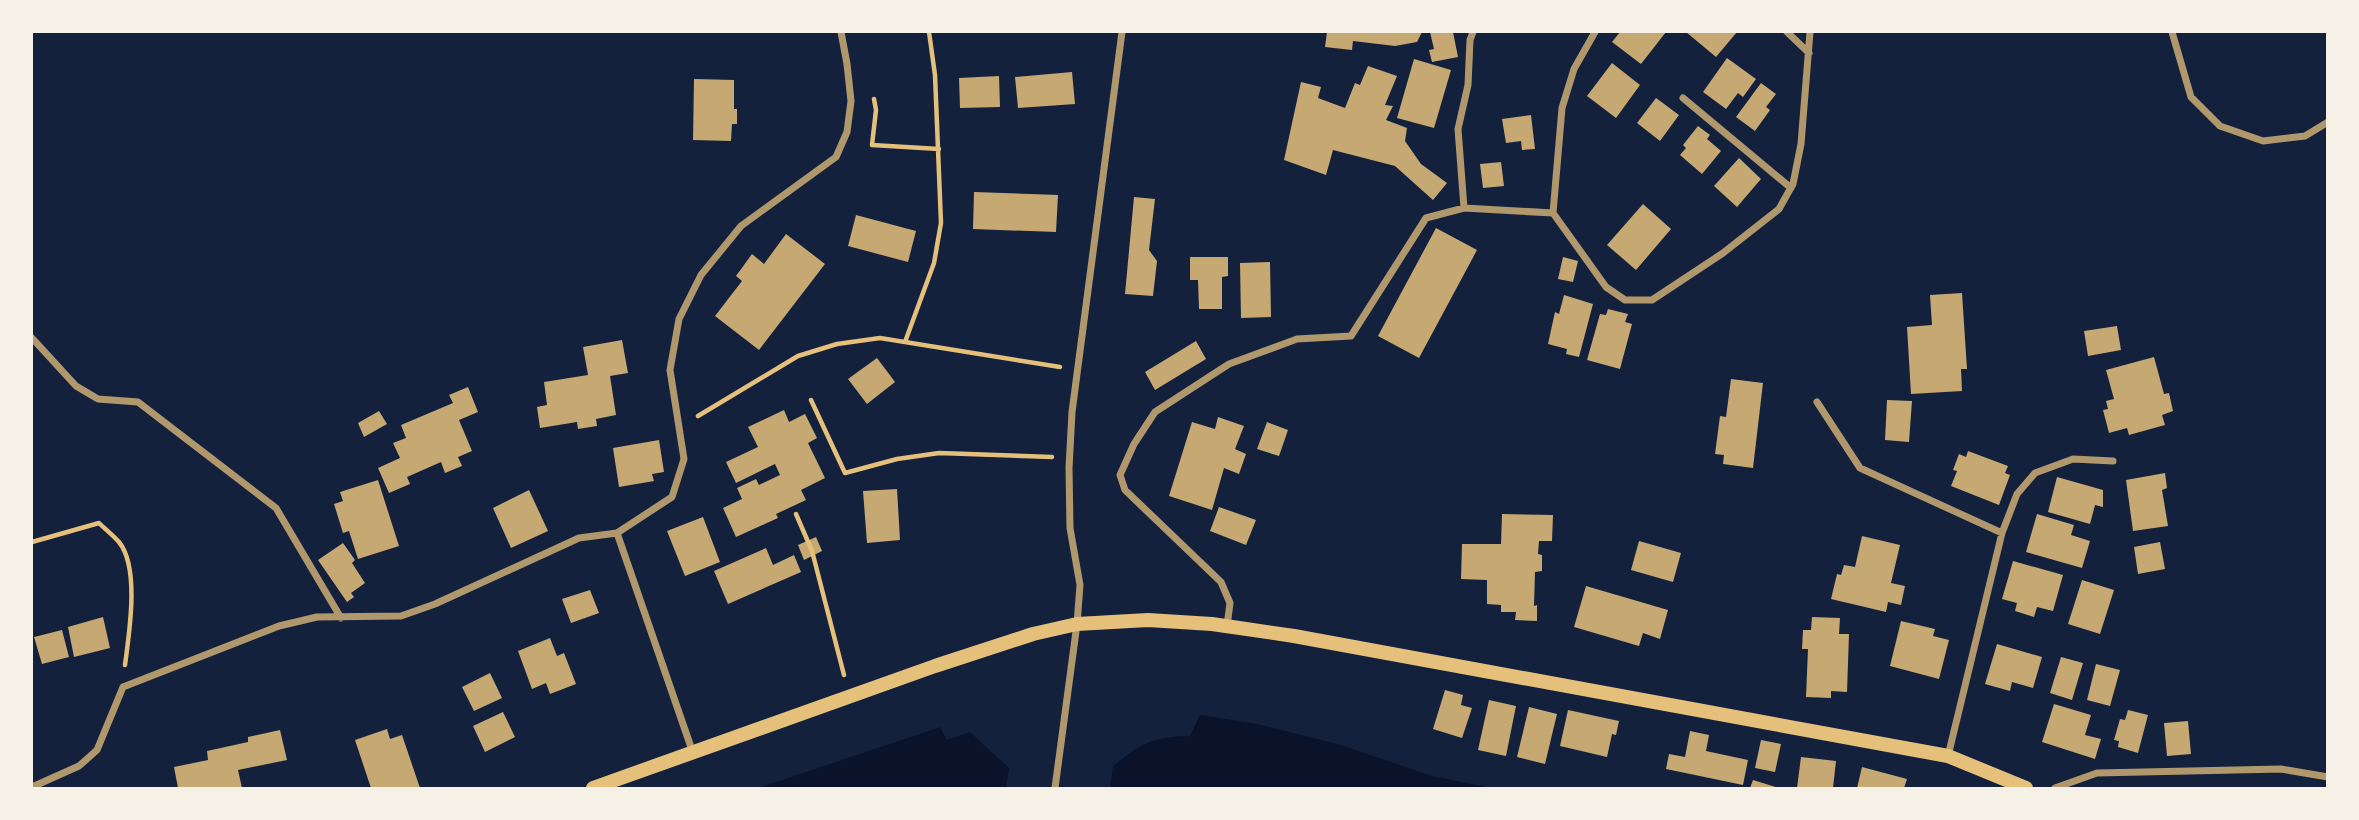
<svg xmlns="http://www.w3.org/2000/svg" width="2359" height="820" font-family="'IBM Plex Serif',serif">
	<style>
		.water { fill: #0b132b }
		.building { fill: #c6a872 }
		.lines { fill: none; stroke-linecap: round; stroke-linejoin: round }
		.path { stroke: #e5c07b; stroke-width: 4.5 }
		.minor { stroke: #b1986c; stroke-width: 7 }
		.secondary { stroke: #e5c07b; stroke-width: 14 }
	</style>
	<rect width="100%" height="100%" fill="#14213d"/>
	<!-- water -->
	<path class="water" d="M1200 715 1258 724 1338 744 1432 776 1492 788H1110L1113 766C1143 742 1152 737 1190 736Z
		M940 727 947 740 970 732 1009 768 1006 788H758Z"/>
	<!-- building -->
	<path class="building" d="M1327 32H1422L1417 42 1395 46 1353 41 1352 50 1325 47Z
		M1430 32H1453L1458 57 1432 62 1429 50 1434 49Z
		M1620 32H1666L1641 64 1612 42Z
		M1686 32H1737L1716 57Z
		M1727 58 1756 79 1743 97 1738 93 1726 109 1703 92Z
		M1414 59 1451 70 1434 128 1397 118Z
		M1612 63 1640 85 1616 118 1587 96Z
		M1368 66 1397 76 1385 105 1393 106 1386 120 1407 128 1405 141 1421 164 1447 183 1433 200 1395 166 1333 150 1326 175 1284 160 1301 82 1321 87 1318 98 1345 108 1355 83 1360 85Z
		M1072 72 1075 104 1018 108 1015 77Z
		M999 76 1000 107 960 108 959 78Z
		M694 79 734 80V109H737V124H732L731 141 693 140Z
		M1761 83 1776 94 1766 107 1770 110 1755 131 1736 117Z
		M1656 98 1679 115 1660 141 1637 123Z
		M1531 115 1535 149 1522 150 1521 141 1506 143 1502 119Z
		M1698 126 1710 135 1707 139 1721 151 1702 174 1680 155 1686 148 1683 145Z
		M1739 158 1761 179 1737 207 1714 186Z
		M1501 162 1504 186 1483 188 1480 164Z
		M974 192 1058 195 1056 232 973 229Z
		M1134 197 1155 199 1149 250 1157 261 1153 296 1125 294Z
		M1643 204 1671 229 1636 270 1607 245Z
		M856 215 916 231 908 262 848 246Z
		M1436 228 1477 250 1419 358 1378 336Z
		M786 234 825 264 759 350 715 316 742 281 736 276 752 254 764 264Z
		M1190 257H1228V276L1222 277V309H1199L1198 280H1190Z
		M1563 257 1578 261 1573 282 1558 279Z
		M1270 262 1271 317 1241 318 1240 263Z
		M1962 293 1967 369H1961L1962 391 1911 394 1907 327 1932 325 1930 295Z
		M1564 295 1593 304 1579 357 1566 354 1567 349 1548 344 1555 312 1559 314Z
		M1608 309 1628 314 1625 322 1632 324 1620 369 1587 360 1600 314 1606 315Z
		M2117 326 2121 350 2088 356 2084 331Z
		M622 340 628 373 610 376 616 415 596 419 597 426 578 429 577 422 540 428 537 407 547 405 544 382 588 375 583 347Z
		M1196 341 1206 359 1155 390 1145 372Z
		M2154 357 2164 394 2169 393 2173 411 2162 415 2165 425 2129 435 2127 428 2109 433 2103 410 2108 409 2106 401 2114 399 2106 370Z
		M877 358 895 382 867 404 848 379Z
		M1731 379 1763 383 1753 468 1723 464 1724 455 1715 454 1720 416 1726 417Z
		M468 387 478 412 459 420 472 451 458 457 462 466 445 473 441 462 407 477 410 484 389 493 378 468 400 458 393 443 406 438 401 425 453 403 449 395Z
		M1887 400 1912 401 1909 442 1885 440Z
		M784 410 789 422 805 414 817 438 808 443 825 478 801 490 806 500 776 514 778 518 736 537 723 508 742 499 737 488 756 479 759 485 780 475 775 464 736 483 726 462 758 447 748 427Z
		M379 411 387 424 364 437 358 423Z
		M1218 417 1244 426 1235 449 1246 454 1239 474 1224 468 1212 510 1169 496 1192 422 1215 429Z
		M1267 422 1288 430 1279 456 1257 449Z
		M659 440 664 472 652 474 654 481 619 487 613 448Z
		M1968 451 2008 466 2005 473 2010 475 1999 505 1951 486 1957 471 1953 470 1959 454 1966 457Z
		M2165 473 2167 488 2162 490 2168 526 2133 531 2126 480Z
		M2057 477 2103 490V507L2095 505 2090 524 2048 512Z
		M378 480 399 546 358 559 349 531 343 533 334 504 343 501 340 492Z
		M897 489 900 540 867 543 863 491Z
		M529 490 548 531 511 548 493 508Z
		M1219 507 1256 520 1246 545 1210 531Z
		M1502 514 1553 515 1552 541H1539L1538 554 1542 555V571L1535 572 1534 606 1537 605V621L1515 620 1516 612H1501V605L1487 604V580L1461 579 1462 544H1501Z
		M2037 514 2074 525 2071 535 2090 541 2082 568 2026 552Z
		M703 517 720 562 685 576 667 531Z
		M1862 536 1900 545 1891 583 1905 586 1901 605 1888 602 1886 612 1831 599 1837 574 1841 575 1844 565 1855 567Z
		M816 537 822 551 804 560 798 545Z
		M1639 541 1681 553 1673 582 1631 570Z
		M2160 542 2165 569 2138 574 2134 547Z
		M343 543 355 560 352 563 365 583 351 593 354 597 347 602 318 560Z
		M766 548 773 565 794 555 801 572 728 604 714 571Z
		M2013 561 2063 575 2053 611 2037 607 2034 617 2015 611 2017 603 2002 599Z
		M2082 580 2114 590 2100 634 2068 624Z
		M1586 586 1668 610 1660 639 1643 633 1639 646 1574 627Z
		M590 590 599 613 571 623 562 599Z
		M103 617 110 648 74 657 68 627Z
		M1812 617 1840 618 1839 634H1849L1847 692 1831 691V698L1806 697 1808 649H1802L1803 630H1811Z
		M1901 621 1935 629 1933 636 1949 640 1939 679 1890 666Z
		M62 630 69 657 42 664 34 637Z
		M550 638 557 656 564 653 576 684 550 694 546 683 532 689 518 651Z
		M1997 644 2042 657 2033 688 2012 682 2010 691 1985 684Z
		M2061 657 2083 663 2072 700 2050 693Z
		M2096 664 2120 670 2110 706 2087 700Z
		M490 673 502 698 474 711 462 687Z
		M1445 690 1463 695 1461 705 1472 708 1462 738 1433 729Z
		M1489 700 1516 706 1506 756 1478 750Z
		M2054 704 2091 715 2085 735 2101 739 2095 759 2042 742Z
		M1529 707 1557 714 1545 764 1517 757Z
		M1568 710 1619 721 1616 735 1612 734 1607 757 1560 746Z
		M2128 710 2148 715 2138 753 2118 747 2119 741 2114 740 2120 719 2125 720Z
		M503 712 515 737 485 752 473 726Z
		M2188 721 2191 754 2167 756 2164 723Z
		M387 729 390 739 402 735 420 788H371L355 740Z
		M280 730 287 760 238 770 242 788H178L174 767 208 760 207 751 248 742V737Z
		M1690 731 1709 735 1706 751 1748 760 1743 785 1666 769 1669 754 1685 757Z
		M1761 740 1781 744 1775 772 1755 768Z
		M1801 757 1836 761 1833 788H1797Z
		M1862 767 1907 779 1904 788H1857Z
		M1753 780 1779 788H1750Z"/>
	<g class="lines">
		<!-- path -->
		<path class="path" d="M874 99 876 110 872 145 939 149
			M905 342 934 263 941 223 935 75 929 32
			M811 400 845 473 897 459 939 453 1052 457
			M698 416 798 356 837 344 880 338 1060 367
			M796 514 812 551 844 675
			M32 542 99 523C105 529 113 535 119 542 140 568 129 634 125 665"/>
		<!-- minor -->
		<path class="minor" d="M1787 32 1809 53
			M2172 32 2191 97 2220 126 2263 141 2305 136 2328 122
			M1683 98 1791 188
			M1464 208 1458 129 1468 85 1470 40 1473 32
			M1553 213 1562 108 1574 69 1595 32
			M32 338 76 386 98 399 138 402 276 508 341 618
			M1817 402 1860 468 2002 533
			M1227 626 1230 603 1221 582 1125 490 1120 475 1134 444 1155 412 1229 364 1297 339 1351 336 1426 218 1464 208 1553 213 1606 287 1625 300H1652L1723 253 1779 209 1793 184 1801 144 1810 32
			M693 753 617 533 672 497 684 459 670 370 679 319 701 275 741 226 836 157 847 132 851 101 847 64 841 32
			M1948 756 2002 533 2017 494 2035 473 2073 459 2113 461
			M32 787 79 766 97 750 123 687 279 626 317 617 401 616 435 604 579 538 617 533
			M1055 788 1077 624 1080 585 1070 528 1069 468 1072 412 1122 32
			M2055 788 2097 773 2281 769 2328 777"/>
		<!-- secondary -->
		<path class="secondary" d="M593 788 935 666 1033 634 1077 624 1148 620 1212 624 1294 636 1948 756 2026 788"/>
	</g>
	<!-- border -->
	<rect width="2359" height="820" fill="none" stroke="#f6f1e7" stroke-width="66"/>
</svg>
